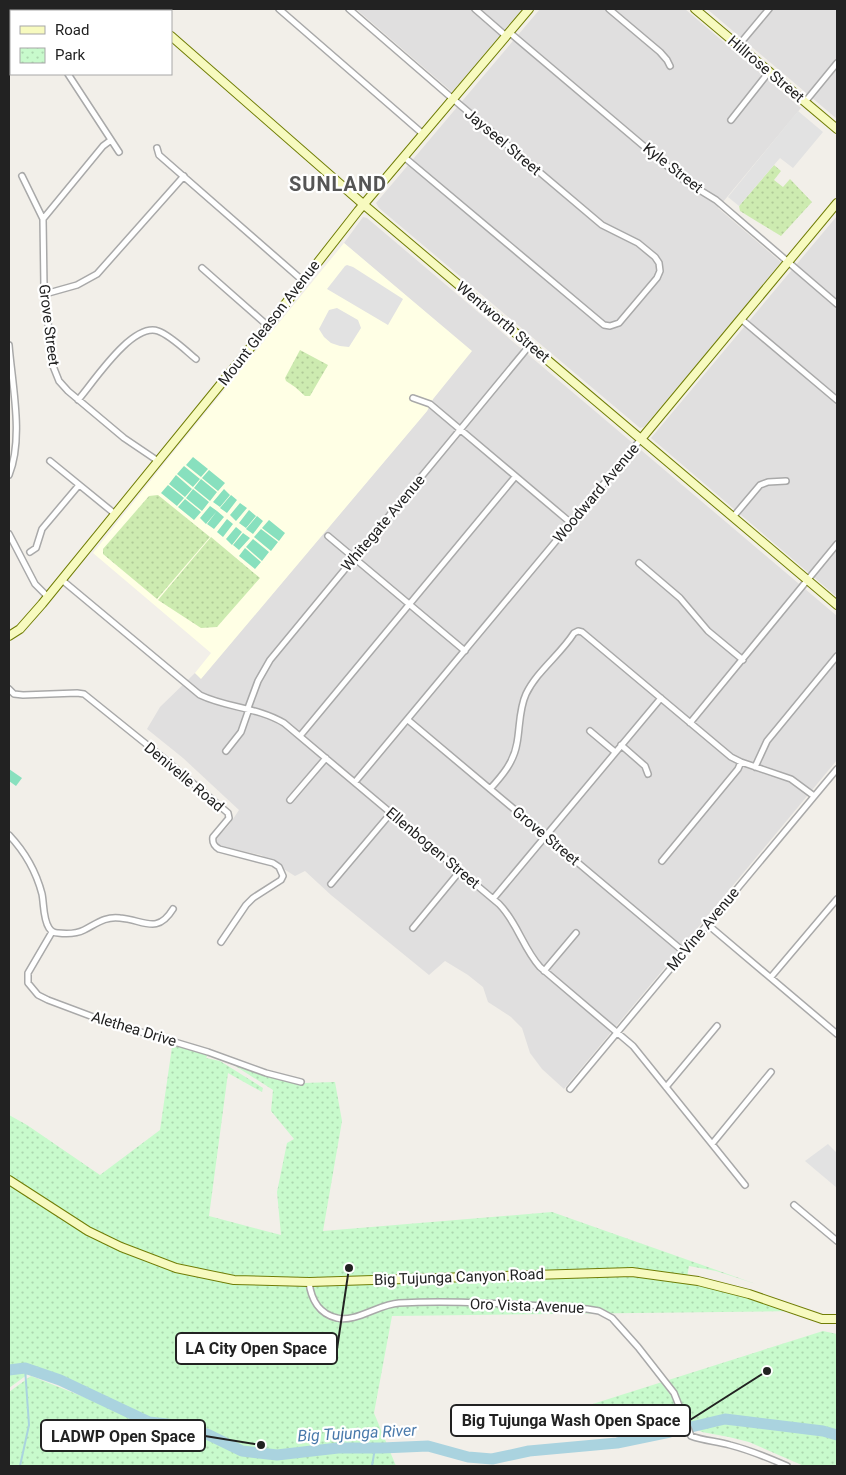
<svg xmlns="http://www.w3.org/2000/svg" width="846" height="1475" font-family="Roboto,sans-serif">
	<style>
		.residential { fill: #e0dfdf }
		.education { fill: #ffffe5 }
		.grass { fill: url(#grass-dots) }
		.park { fill: url(#park-dots); fill-rule: evenodd }
		.pitch { fill: #88e0be }
		.parking { fill: #e2e2e2 }
		.lines { fill: none; stroke-linecap: round; stroke-linejoin: round }
		.stream { stroke: #aad3df; stroke-width: 2 }
		.river { stroke: #aad3df; stroke-width: 11 }
		.street-casing { stroke: #a9a9a9; stroke-width: 8 }
		.secondary-casing { stroke: #707d05; stroke-width: 10 }
		.street { stroke: #fff; stroke-width: 5 }
		.secondary { stroke: #f7fabf; stroke-width: 8 }
		.labels { text-anchor: middle; dominant-baseline: central; stroke-width: 4.5; stroke-linejoin: round; paint-order: stroke }
		.street-label { font-size: 15px; fill: #222; stroke: #fff }
		.water-label { font-size: 16px; font-style: italic; fill: #4a7aab; stroke: #fff }
		.district-label { font-size: 20px; font-weight: bold; letter-spacing: 1px; fill: #555; stroke: #fff }
		.leader { fill: none; stroke: #222; stroke-width: 2 }
		.callout-dot { fill: #222; stroke: #fff; stroke-width: 2 }
		.callout { fill: #fff; stroke: #222; stroke-width: 2 }
		.callout-label { font-size: 16px; text-anchor: middle; font-weight: bold; fill: #222 }
	</style>
	<defs>
		<pattern id="grass-dots" width="8" height="8" patternUnits="userSpaceOnUse" patternTransform="scale(1.25)"><rect width="8" height="8" fill="#cdebb0"/><path d="M2 2h.1M6 6h.1" fill="none" stroke="#b0c997" stroke-width="1.8" stroke-linecap="round"/></pattern>
		<pattern id="park-dots" width="8" height="8" patternUnits="userSpaceOnUse" patternTransform="scale(1.25)"><rect width="8" height="8" fill="#c8facc"/><path d="M2 2h.1M6 6h.1" fill="none" stroke="#acd6af" stroke-width="1.8" stroke-linecap="round"/></pattern>
	</defs>
	<rect width="100%" height="100%" fill="#f2efe9"/>
	<!-- residential -->
	<path class="residential" d="M356 9H523L452 92Z
		M540 9H685L801 108 718 208 782 263 644 427 640 428 379 208 376 203Z
		M707 9H837V119Z
		M837 216V597L651 438Z
		M363 217 367 218 837 616V760L564 1089 542 1069 530 1053 522 1028 511 1017 488 1002 483 987 468 975 445 961 429 975 331 895 305 871 295 876 261 855 220 846 215 839 229 825 239 810 183 758 147 729 160 707 195 673 201 678 427 411 433 399 471 351 344 243Z"/>
	<!-- education -->
	<path class="education" d="M344 243 472 351 433 399 427 411 201 679 195 673 211 653 93 553 167 460Z"/>
	<!-- grass -->
	<path class="grass" d="M774 165 781 171 774 180 783 187 790 179 812 202 781 236 740 211 739 206Z
		M300 350 328 365 310 396H305L295 387 286 381 285 378Z
		M158 495 210 537 157 599 103 554V549L149 496Z
		M211 537 260 578 217 627 201 628 158 600Z"/>
	<!-- park -->
	<path class="park" d="M173 1040 218 1052 262 1071 304 1083 335 1082 342 1121 323 1231 552 1212 756 1284 716 1271 689 1266 687 1277 797 1311 392 1316 374 1413 396 1466H9V1392L31 1376 152 1424 154 1422 31 1372 9 1388V1115L27 1125 100 1175 160 1130ZM208 1054 226 1060 273 1090 271 1111 294 1139 287 1143 277 1192 281 1235 209 1216 228 1073 262 1092 263 1088 220 1061 206 1058Z
		M823 1331 837 1334V1466H804L749 1442 729 1437 702 1432 693 1427 690 1422 683 1426 617 1429 580 1408Z"/>
	<!-- pitch -->
	<path class="pitch" d="M193 457 208 469 201 477 186 465Z
		M184 466 200 479 193 487 177 474Z
		M209 470 225 483 218 491 202 478Z
		M176 475 192 489 185 497 169 484Z
		M201 479 217 492 210 501 194 488Z
		M168 485 184 498 177 506 161 493Z
		M193 489 209 502 202 511 186 498Z
		M224 489 230 495 220 507 213 502Z
		M231 495 237 500 227 513 220 508Z
		M185 499 201 512 194 520 178 507Z
		M240 503 247 508 236 521 230 515Z
		M210 506 217 511 206 524 200 518Z
		M249 510 256 516 246 528 239 523Z
		M217 511 224 517 214 529 207 524Z
		M257 516 263 521 253 534 246 529Z
		M227 519 233 524 223 537 217 532Z
		M269 520 285 533 279 541 262 528Z
		M236 527 242 532 232 545 226 539Z
		M261 529 278 542 271 551 254 537Z
		M243 533 250 538 239 550 233 545Z
		M253 539 269 552 262 561 246 547Z
		M245 548 261 562 255 569 239 556Z
		M9 769 22 778 16 786 9 781Z"/>
	<!-- parking -->
	<path class="parking" d="M798 111 823 132 793 168 780 158 739 206 728 197Z
		M347 265 353 267 403 299 388 325 327 289 345 266Z
		M337 308 358 320 361 328 349 347 340 346 331 343 324 337 319 329 329 310Z
		M828 1144 837 1153V1188L805 1161Z"/>
	<g class="lines">
		<!-- stream -->
		<path class="stream" d="M20 1466 29 1425 25 1368
			M372 1466 375 1448"/>
		<!-- river -->
		<path class="river" d="M9 1370 25 1368 60 1380 149 1422 184 1426 209 1435 242 1451 277 1455 338 1448H382L428 1446 468 1457 492 1459 529 1451 617 1443 670 1432 725 1419 823 1431 837 1435"/>
		<!-- street casing -->
		<g class="street-casing">
			<path id="street" d="M13 9 15 11
				M279 9 423 134
				M349 9 453 99 602 225 638 243 655 257 659 263 660 271 657 278 619 323 610 326 604 325 404 157
				M475 9 506 36
				M609 9 660 52 667 60 670 66
				M509 32 685 181 716 200 837 304
				M738 46 769 9
				M68 74 119 152
				M805 102 837 63
				M731 120 769 72
				M157 148 159 155 302 280
				M22 176 43 219 44 287 53 366 59 381 68 391 124 438 158 461
				M43 219 103 146 111 140
				M202 268 268 326
				M45 294 77 285 97 274 184 176
				M741 319 837 400
				M9 345C12 384 24 438 9 475
				M413 398 430 404 571 523
				M78 400C93 383 132 322 158 331 170 335 185 350 196 359
				M50 461 115 514
				M733 517 760 485 768 482 786 481
				M9 534 35 584 48 597
				M328 536 465 651
				M30 552 36 548 42 529 79 485
				M639 563 680 598 708 631 743 660
				M62 580 200 695C227 708 257 707 284 723L499 904C517 922 523 948 540 967L633 1046 745 1185
				M9 689 14 694 23 695 77 693 84 694 161 756 228 813 229 818 213 837C212 843 214 846 219 849L273 863 279 867 283 876 281 880 253 898 246 905 221 942
				M248 708 258 681 270 660 530 345
				M408 720 684 952
				M690 723 837 544
				M590 731 615 752
				M300 736 515 477
				M621 745 645 766 648 774
				M226 751 241 732 249 709
				M755 767 767 741 837 656
				M355 782 641 439
				M490 789C502 776 514 762 517 743 520 727 519 709 526 694 537 671 560 655 574 633L578 631 582 632 731 757 741 762 791 779 814 796
				M290 800 326 758
				M9 835C25 852 36 871 42 894 44 904 43 919 49 928 51 931 54 933 58 933 67 934 76 934 84 930 96 924 105 916 120 918 144 920 157 935 173 909
				M662 861 738 769 741 762
				M331 884 391 813
				M493 899 661 698
				M707 924 837 1034
				M413 928 460 871
				M52 932 28 973V983L38 995 48 1000 104 1021 208 1052 266 1073 301 1082
				M544 971 576 933
				M771 977 837 899
				M666 1087 717 1026
				M570 1089 837 769
				M712 1144 771 1072
				M794 1205 837 1241
				M309 1282C311 1299 319 1314 337 1318 355 1323 379 1304 399 1303 462 1300 525 1305 587 1309L599 1311 612 1318 638 1347 674 1393 691 1436C704 1441 717 1441 730 1445 749 1450 769 1458 787 1466"/>
		</g>
		<!-- secondary casing -->
		<g class="secondary-casing">
			<path id="secondary" d="M140 9 143 11
				M695 9 837 129
				M171 36 363 204 837 605
				M641 439 837 203
				M9 636 20 629 42 604 268 326 358 211 529 9
				M9 1180 88 1231 121 1247 176 1268 234 1280 309 1282 632 1272 698 1281 749 1294 822 1319H837"/>
		</g>
		<!-- street -->
		<use href="#street" class="street"/>
		<!-- secondary -->
		<use href="#secondary" class="secondary"/>
	</g>
	<g class="labels">
		<!-- street labels -->
		<g class="street-label">
			<text transform="translate(766 69) rotate(40)">Hillrose Street</text>
			<text transform="translate(503 142) rotate(40)">Jayseel Street</text>
			<text transform="translate(673 168) rotate(38)">Kyle Street</text>
			<text transform="translate(503 322) rotate(40)">Wentworth Street</text>
			<text transform="translate(269 323) rotate(-52)">Mount Gleason Avenue</text>
			<text transform="translate(49 325) rotate(83)">Grove Street</text>
			<text transform="translate(596 493) rotate(-50)">Woodward Avenue</text>
			<text transform="translate(383 523) rotate(-50)">Whitegate Avenue</text>
			<text transform="translate(184 777) rotate(40)">Denivelle Road</text>
			<text transform="translate(546 836) rotate(40)">Grove Street</text>
			<text transform="translate(433 848) rotate(40)">Ellenbogen Street</text>
			<text transform="translate(703 929) rotate(-50)">McVine Avenue</text>
			<text transform="translate(134 1029) rotate(17)">Alethea Drive</text>
			<text transform="translate(459 1277) rotate(-2)">Big Tujunga Canyon Road</text>
			<text transform="translate(527 1306) rotate(2)">Oro Vista Avenue</text>
		</g>
		<!-- water labels -->
		<g class="water-label">
			<text transform="translate(357 1433) rotate(-3)">Big Tujunga River</text>
		</g>
		<!-- district labels -->
		<g class="district-label">
			<text x="338" y="184">SUNLAND</text>
		</g>
	</g>
	<!-- callouts -->
	<path class="leader" d="M349 1268L337 1349M767 1371L690 1420M261 1445L205 1436"/>
	<g class="callout-dot">
		<circle cx="349" cy="1268" r="5"/>
		<circle cx="767" cy="1371" r="5"/>
		<circle cx="261" cy="1445" r="5"/>
	</g>
	<g class="callout">
		<rect x="176" y="1333" width="161" height="31" rx="5"/>
		<rect x="451" y="1405" width="239" height="31" rx="5"/>
		<rect x="41" y="1420" width="164" height="31" rx="5"/>
	</g>
	<g class="callout-label">
		<text x="256" y="1354">LA City Open Space</text>
		<text x="571" y="1426">Big Tujunga Wash Open Space</text>
		<text x="123" y="1442">LADWP Open Space</text>
	</g>
	<!-- border -->
	<rect width="846" height="1475" fill="none" stroke="#222222" stroke-width="20"/>
	<!-- legend -->
	<rect x="10" y="10" width="162" height="65" fill="#ffffff" stroke="#a7a7a7"/>
	<rect x="20" y="26" width="25" height="8" fill="#f7fabf" stroke="#a7a7a7"/>
	<text x="55" y="35" font-size="15" fill="#222222">Road</text>
	<rect x="20" y="48" width="25" height="15" fill="url(#park-dots)" stroke="#a7a7a7"/>
	<text x="55" y="60" font-size="15" fill="#222222">Park</text>
</svg>
